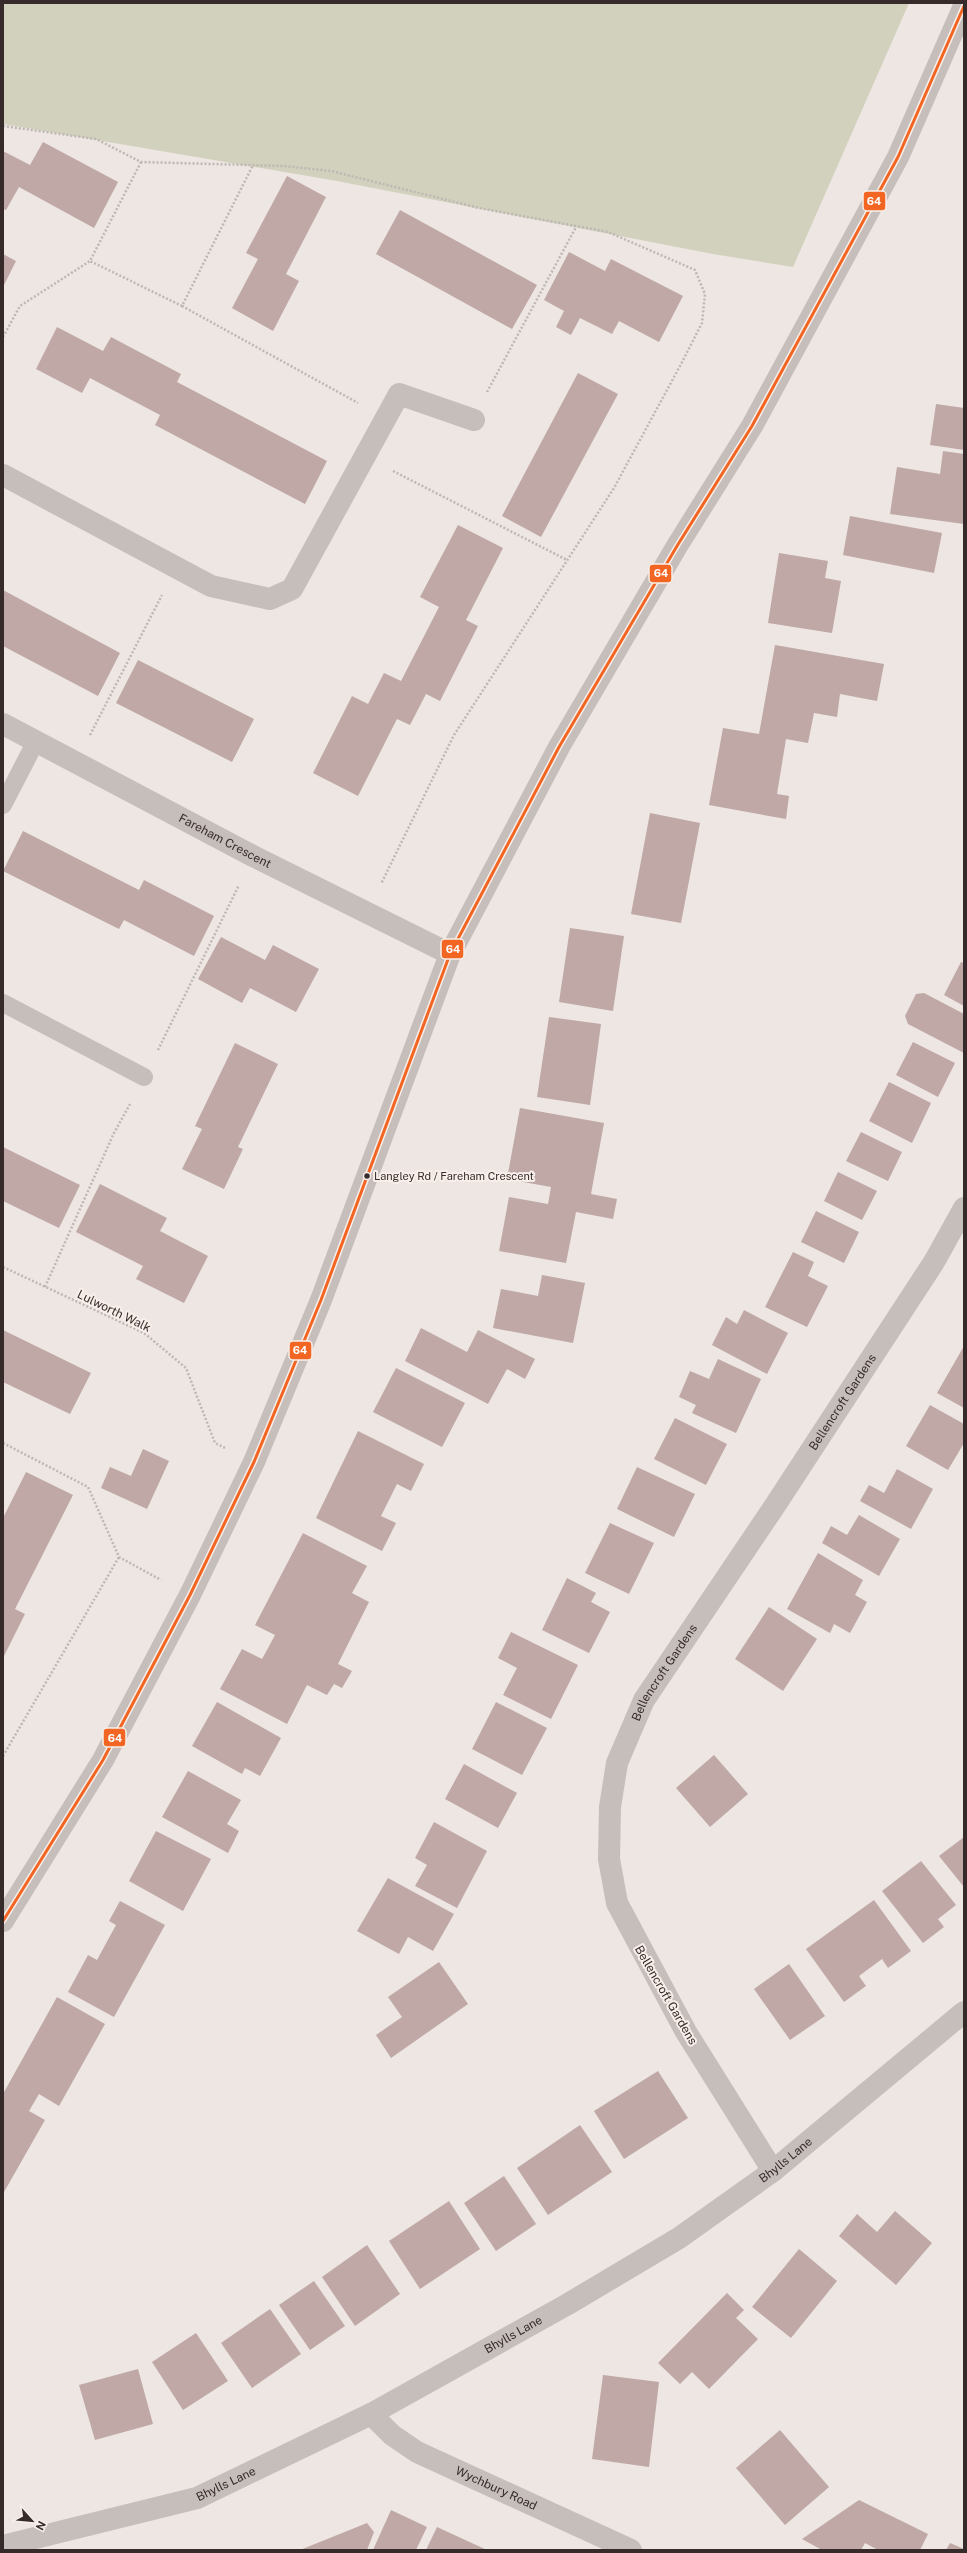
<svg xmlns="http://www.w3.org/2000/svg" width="967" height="2553" font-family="'Public Sans',sans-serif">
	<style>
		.green { fill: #d1d1bd }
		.building { fill: #bfa8a5 }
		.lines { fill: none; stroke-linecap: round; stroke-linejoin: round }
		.path { stroke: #beb7b4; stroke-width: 2.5; stroke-dasharray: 2 2; stroke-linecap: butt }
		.service { stroke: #c6bebb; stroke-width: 18 }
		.minor { stroke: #c6bebb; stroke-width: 22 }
		.tertiary { stroke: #c6bebb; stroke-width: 22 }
		.bus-1-casing { stroke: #f8efea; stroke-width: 6 }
		.bus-1 { stroke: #f26522; stroke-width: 3 }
		.bus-dot { fill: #362b2a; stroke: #f8efea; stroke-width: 1.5 }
		.labels { text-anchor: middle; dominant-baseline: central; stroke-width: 4; stroke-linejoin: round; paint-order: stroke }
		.bus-label { font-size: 11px; fill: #362b2a; stroke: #f8efea; text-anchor: start }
		.street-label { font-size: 12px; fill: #362b2a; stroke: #f8efea }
		.line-badge { stroke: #f8efea; stroke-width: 1.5 }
		.badge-label { font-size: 11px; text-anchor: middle; font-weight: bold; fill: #fff }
	</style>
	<rect width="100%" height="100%" fill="#ede6e2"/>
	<!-- green -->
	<path class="green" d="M3 3H909L793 267 713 254 337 181 3 124Z"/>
	<!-- building -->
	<path class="building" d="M43 142 118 182 94 228 19 187 6 210 3 209V151L30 165Z
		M287 176 326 197 286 274 299 281 273 331 232 308 258 259 246 253Z
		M400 210 537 285 512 329 376 254Z
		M569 252 605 271 611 259 683 296 659 342 619 321 612 334 580 318 571 335 556 327 564 311 544 300Z
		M3 254 16 261 3 287Z
		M57 327 103 351 111 337 181 374 177 382 327 461 305 504 155 425 160 415 90 378 82 393 36 369Z
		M578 373 618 394 541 537 502 516Z
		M936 404 964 408V450L930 445Z
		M943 451 964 454V524L890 514 897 467 940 474Z
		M850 516 942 533 934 573 843 555Z
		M458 525 503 548 466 620 478 626 440 701 426 694 410 725 397 719 358 796 313 773 352 696 368 704 384 673 401 681 439 607 420 597Z
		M779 553 828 561 825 578 841 581 832 633 768 623Z
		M3 590 120 653 98 696 3 646Z
		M775 645 884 664 877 701 840 694 837 717 814 713 808 743 786 739 777 794 789 796 786 819 709 805 723 728 759 734Z
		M138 660 254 719 232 762 116 703Z
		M650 813 700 823 681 923 631 914Z
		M23 831 139 890 144 880 214 916 194 956 124 920 119 929 3 871Z
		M570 928 624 936 613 1011 559 1002Z
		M221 937 265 960 273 945 319 969 296 1012 250 988 242 1003 198 979Z
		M961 962 964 963V1006L944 995Z
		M924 993 964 1014V1053L908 1024 905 1016 916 994Z
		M549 1017 601 1024 590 1105 537 1097Z
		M913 1042 955 1063 938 1097 896 1075Z
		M235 1043 278 1064 238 1147 243 1149 224 1189 182 1169 202 1129 195 1126Z
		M889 1082 931 1103 912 1143 869 1121Z
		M520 1108 604 1123 591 1194 617 1199 613 1219 576 1212 566 1263 499 1251 509 1197 548 1204 551 1187 507 1179Z
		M861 1132 902 1152 888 1181 846 1161Z
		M3 1147 80 1185 59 1228 3 1201Z
		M838 1172 877 1191 862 1220 824 1201Z
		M100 1184 167 1218 160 1231 208 1256 184 1303 136 1279 143 1266 76 1232Z
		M816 1211 859 1232 844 1263 801 1242Z
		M793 1252 814 1262 808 1276 828 1286 807 1327 765 1307Z
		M542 1275 585 1283 573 1343 493 1328 501 1289 538 1296Z
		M744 1310 788 1333 767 1374 712 1345 726 1317 737 1324Z
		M421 1328 467 1352 478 1330 535 1359 525 1379 507 1369 488 1404 405 1361Z
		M3 1330 91 1373 70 1414 3 1382Z
		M964 1346V1408L937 1393Z
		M718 1359 761 1379 736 1433 692 1413 696 1405 679 1397 690 1371 709 1379Z
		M396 1368 465 1403 442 1447 373 1412Z
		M930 1405 964 1424V1443L948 1470 906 1446Z
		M675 1418 727 1444 706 1485 654 1459Z
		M358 1431 424 1464 411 1491 397 1484 381 1516 396 1523 382 1551 316 1518Z
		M143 1449 169 1461 147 1509 101 1488 110 1467 131 1476Z
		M637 1467 695 1494 674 1537 617 1509Z
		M897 1469 933 1489 911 1529 860 1501 869 1485 884 1493Z
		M26 1472 73 1495 15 1609 25 1614 3 1658V1518Z
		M859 1515 900 1539 879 1576 822 1543 831 1526 847 1535Z
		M610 1523 654 1543 629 1594 585 1573Z
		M303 1533 367 1566 352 1593 369 1602 338 1664 352 1671 342 1688 334 1684 327 1695 307 1685 287 1724 220 1689 242 1649 262 1659 267 1650 275 1635 255 1625Z
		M818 1553 863 1580 855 1595 867 1602 850 1633 834 1624 830 1633 787 1609Z
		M567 1578 596 1593 591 1602 610 1612 589 1653 542 1630Z
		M769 1607 817 1639 783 1691 735 1659Z
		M511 1632 578 1665 551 1719 503 1695 517 1668 498 1658Z
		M217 1702 281 1738 260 1776 245 1768 242 1774 192 1746Z
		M496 1702 547 1728 522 1775 472 1749Z
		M714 1755 748 1794 710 1827 676 1788Z
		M464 1764 517 1793 498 1828 445 1799Z
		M188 1771 241 1800 227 1824 239 1831 228 1853 162 1817Z
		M434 1822 487 1851 457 1908 415 1886 427 1865 415 1858Z
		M156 1831 211 1859 183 1911 129 1881Z
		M964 1837V1887L939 1856Z
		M921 1861 956 1905 938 1919 944 1927 923 1943 882 1891Z
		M388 1878 454 1914 433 1951 408 1937 399 1954 357 1931Z
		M874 1900 911 1951 888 1968 882 1959 859 1976 866 1986 844 2002 806 1949Z
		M120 1901 165 1925 114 2017 68 1992 88 1955 97 1960 116 1925 109 1921Z
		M439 1962 468 2004 391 2058 376 2035 402 2017 388 1997Z
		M789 1964 825 2016 790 2040 754 1989Z
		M57 1997 105 2024 59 2106 39 2094 29 2111 45 2120 4 2192 3 2094Z
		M658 2071 688 2118 624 2159 594 2111Z
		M580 2125 612 2172 548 2215 517 2168Z
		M504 2176 536 2224 496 2251 464 2203Z
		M449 2201 480 2249 420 2289 389 2241Z
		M895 2211 932 2243 896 2285 839 2236 857 2214 877 2232Z
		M367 2245 400 2294 355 2326 322 2277Z
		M799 2249 837 2281 791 2338 752 2307Z
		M314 2281 345 2326 310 2350 279 2305Z
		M727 2293 744 2310 736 2318 758 2339 709 2389 692 2372 680 2384 658 2363Z
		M270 2309 301 2354 252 2388 221 2343Z
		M196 2333 228 2381 183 2410 152 2362Z
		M138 2369 153 2424 95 2440 79 2385Z
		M603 2375 659 2382 649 2467 592 2459Z
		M780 2430 829 2487 785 2525 736 2468Z
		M859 2500 928 2534 920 2550H878L865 2543 861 2550H822L802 2539Z
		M391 2510 427 2527 416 2550H373Z
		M367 2523 374 2532 367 2550H300Z
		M437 2527 487 2550H426Z
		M950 2543 964 2549V2550H946Z"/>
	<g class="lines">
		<!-- path -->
		<path class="path" d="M3 126 96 139 141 162 284 166 331 171 479 208 608 232 695 270 705 294 702 323 680 366 614 488 454 735 381 884
			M141 162 90 261 182 306 253 165
			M182 306 358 403
			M3 337 20 306 90 261
			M487 392 576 227
			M393 471 567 560
			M90 735 162 595
			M158 1050 239 885
			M3 1267 144 1333 186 1368 215 1443 225 1448
			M45 1287 114 1133 130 1104
			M3 1443 88 1487 119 1557 161 1580
			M3 1756 119 1557"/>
		<!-- service -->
		<path class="service" d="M3 805 36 741
			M3 1003 144 1077"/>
		<!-- minor -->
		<g class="minor">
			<path d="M3 475 211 586 270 599 292 589 399 394 474 420"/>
			<path id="s1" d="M3 724 253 856 450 954"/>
			<path id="s2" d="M773 2171 686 2032 617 1903 609 1859 610 1807 617 1763 644 1700 776 1504 934 1262 964 1208"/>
			<path id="s3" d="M371 2414 392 2435 417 2452 631 2550"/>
		</g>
		<!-- tertiary -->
		<g class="tertiary">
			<path d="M3 1921 103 1760 190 1595 254 1462 321 1300 450 954 559 747 677 546 752 426 898 157 964 6"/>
			<path id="s4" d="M3 2546 197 2498 371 2414 568 2304 679 2238 773 2171 964 2012"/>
		</g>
		<!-- bus-1 casing -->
		<g class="bus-1-casing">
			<path id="bus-1" d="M3 1921 103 1760 190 1595 254 1462 321 1300 450 954 559 747 677 546 752 426 898 157 964 6"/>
		</g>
		<!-- bus-1 -->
		<use href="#bus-1" class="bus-1"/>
	</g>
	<!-- markers -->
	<circle class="bus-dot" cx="367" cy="1176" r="3.5"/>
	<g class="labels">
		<!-- bus labels -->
		<g class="bus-label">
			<text x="374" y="1176">Langley Rd / Fareham Crescent</text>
		</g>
		<!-- street labels -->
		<g class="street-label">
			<text stroke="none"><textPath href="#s1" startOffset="251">Fareham Crescent</textPath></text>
			<text transform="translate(114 1311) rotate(26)">Lulworth Walk</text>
			<text stroke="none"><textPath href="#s2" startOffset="878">Bellencroft Gardens</textPath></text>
			<text stroke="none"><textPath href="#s2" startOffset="554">Bellencroft Gardens</textPath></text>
			<text transform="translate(666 1995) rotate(60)">Bellencroft Gardens</text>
			<text stroke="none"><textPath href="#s4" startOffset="880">Bhylls Lane</textPath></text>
			<text stroke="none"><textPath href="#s4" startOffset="556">Bhylls Lane</textPath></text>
			<text stroke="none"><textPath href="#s4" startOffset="232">Bhylls Lane</textPath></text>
			<text stroke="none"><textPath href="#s3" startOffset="147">Wychbury Road</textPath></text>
		</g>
	</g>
	<g class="line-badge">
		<rect x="863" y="191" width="23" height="20" rx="4" fill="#f26522"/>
		<rect x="649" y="564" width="23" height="19" rx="4" fill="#f26522"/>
		<rect x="441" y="939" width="23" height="20" rx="4" fill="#f26522"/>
		<rect x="289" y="1341" width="23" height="19" rx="4" fill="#f26522"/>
		<rect x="103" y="1728" width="23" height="19" rx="4" fill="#f26522"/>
	</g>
	<g class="badge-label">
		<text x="874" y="205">64</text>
		<text x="661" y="577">64</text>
		<text x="453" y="953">64</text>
		<text x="300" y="1354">64</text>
		<text x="115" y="1742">64</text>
	</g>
	<!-- border -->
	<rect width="967" height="2553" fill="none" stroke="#362b2a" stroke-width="8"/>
	<!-- north arrow -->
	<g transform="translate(32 2521) rotate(117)" stroke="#f8efea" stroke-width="3" paint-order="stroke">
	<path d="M0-3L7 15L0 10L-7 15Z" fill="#362b2a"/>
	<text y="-6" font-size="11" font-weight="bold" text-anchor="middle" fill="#362b2a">N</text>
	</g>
</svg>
